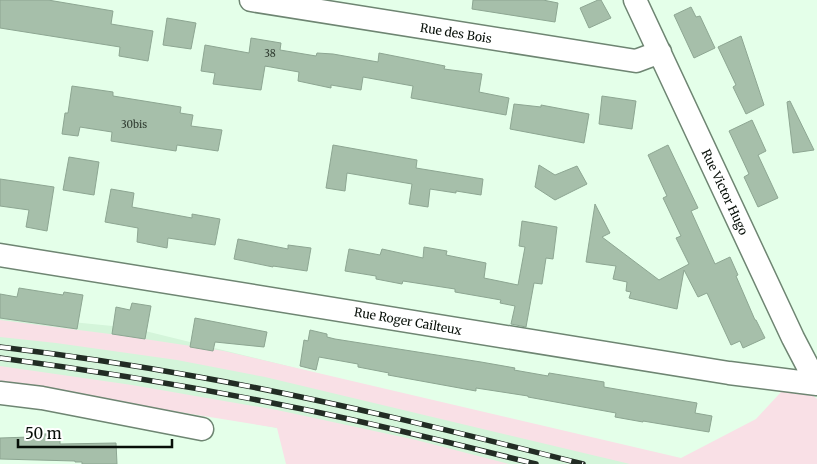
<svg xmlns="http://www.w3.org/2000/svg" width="817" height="464" font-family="Merriweather,serif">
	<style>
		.built { fill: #d4f5da }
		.green { fill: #f9e0e6 }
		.building { fill: #a6bfaa; stroke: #8da692 }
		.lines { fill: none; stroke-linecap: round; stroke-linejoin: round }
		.minor-casing { stroke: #6e8572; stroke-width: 25 }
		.minor { stroke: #fff; stroke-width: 22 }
		.rail-casing { stroke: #222c24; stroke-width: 5.5 }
		.rail { stroke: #fff; stroke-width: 4; stroke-dasharray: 11; stroke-linecap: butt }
		.labels { text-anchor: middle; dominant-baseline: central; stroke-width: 5; stroke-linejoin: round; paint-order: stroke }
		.number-label { font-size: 10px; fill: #2f3b30 }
		.street-label { font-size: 12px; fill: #070f08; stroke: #fff }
	</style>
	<rect width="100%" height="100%" fill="#e4ffe9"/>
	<!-- built -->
	<path class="built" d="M0 315 133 328 685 464H420L278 428 113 398 0 383Z"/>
	<!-- green -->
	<path class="green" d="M0 320 118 335 224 351 681 458 756 419 781 392 810 393 817 399V464H630L265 377 177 360 56 343 0 337Z
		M0 366 132 385 277 410 416 440 509 464H286L277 428 0 383Z"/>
	<!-- building -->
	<path class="building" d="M0 0H48L113 11 111 24 153 31 148 61 119 56 120 47 0 28Z
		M473 0H543L558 3 555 22 472 9Z
		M598 0H601L611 18 589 28 580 8Z
		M691 7 696 17 700 16 715 48 694 58 674 15Z
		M167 18 196 23 191 49 163 45Z
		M741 36 764 105 746 114 733 87 736 85 718 47Z
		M251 38 281 43 280 50 316 56 317 53 333 54 378 62 379 53 445 66 444 69 482 74 479 92 509 98 506 115 411 98 413 86 363 77 361 90 331 85V88L298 81 299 72 265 66 261 90 213 84 215 73 201 71 205 45 249 53Z
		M72 86 113 92V96L181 107 180 113 193 115 191 126 222 130 218 151 177 145 176 151 111 141 112 132 80 127 78 136 62 134 65 113H68Z
		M602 96 636 101 632 129 599 124Z
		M790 101 814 150 793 153 787 102Z
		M514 104 541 107V105L589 114 584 143 510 129Z
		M752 120 766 151 758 155 778 198 758 207 744 177 749 174 729 131Z
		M333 145 417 160 416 168 483 179 481 195 456 191V193L430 189 428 207 409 204 412 184 347 173 345 191 326 188Z
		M668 145 698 208 691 211 715 264 730 257 738 275 736 276 755 320H756L765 338 743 348 740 341 731 345 707 293 698 297 684 270 677 309 629 298 631 292 626 291 627 282 613 279 616 266 586 262 595 204 610 233 602 237 659 280 689 264 676 238 681 236 663 198 667 196 648 155Z
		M69 157 99 162 94 195 63 190Z
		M539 165 555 175 577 166 587 184 555 200 535 187Z
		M0 179 54 187 47 231 26 227 29 210 0 206Z
		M111 189 134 193 132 207 192 218V214L220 219 215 245 168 238 167 248 137 242 138 228 105 222Z
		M522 221 557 227 553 259 546 258 542 284 534 283 526 327 511 324 515 306 500 303 501 300 455 292V289L403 281 402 284 376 279V276L345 271 349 249 380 255 382 249 423 258 424 247 447 251 446 255 486 263 484 278 518 285 525 247 519 246Z
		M238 239 288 249V245L311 248 307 271 273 266V267L234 259Z
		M19 288 63 295 64 292 83 295 77 329 0 318V294L17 297Z
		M132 303 151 306 145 339 112 334 116 307 130 310Z
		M195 318 267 332 264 347 215 342 213 351 190 347Z
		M310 330 327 334V337L335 339 481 362 515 368 514 370 548 376 549 373 604 382V387L697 403 695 413 712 416 709 432 643 421V422L615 417 616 413 528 397V396L476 388V391L388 375 389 373 358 367V364L319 357 316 370 300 366 304 340 308 341Z
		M30 434H60V444L116 443 117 464H82V462H75V461L0 459V438L30 437Z"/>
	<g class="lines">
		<!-- minor casing -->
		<g class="minor-casing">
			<path id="minor" d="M251 0 636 61 660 52
				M635 0 793 338 817 384
				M0 255 729 373 817 384
				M0 393 42 398 202 429"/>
		</g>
		<!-- minor -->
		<use href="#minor" class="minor"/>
		<!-- rail casing -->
		<g class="rail-casing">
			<path id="rail" d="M0 347C66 355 133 365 199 377 328 400 456 432 583 464
				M0 358C98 371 195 387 292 407 373 423 455 444 536 464"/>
		</g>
		<!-- rail -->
		<use href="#rail" class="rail"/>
	</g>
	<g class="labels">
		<!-- number labels -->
		<g class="number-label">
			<text x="270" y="53">38</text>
			<text x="134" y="124">30bis</text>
		</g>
		<!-- street labels -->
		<g class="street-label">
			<text transform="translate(456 33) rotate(9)">Rue des Bois</text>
			<text transform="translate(725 192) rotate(65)">Rue Victor Hugo</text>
			<text transform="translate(408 321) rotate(10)">Rue Roger Cailteux</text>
		</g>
	</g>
	<!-- scale -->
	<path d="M18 439v8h154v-8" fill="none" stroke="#070f08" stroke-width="2.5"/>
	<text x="25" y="439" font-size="15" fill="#070f08" stroke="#ffffff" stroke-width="4" paint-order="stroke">50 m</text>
</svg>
